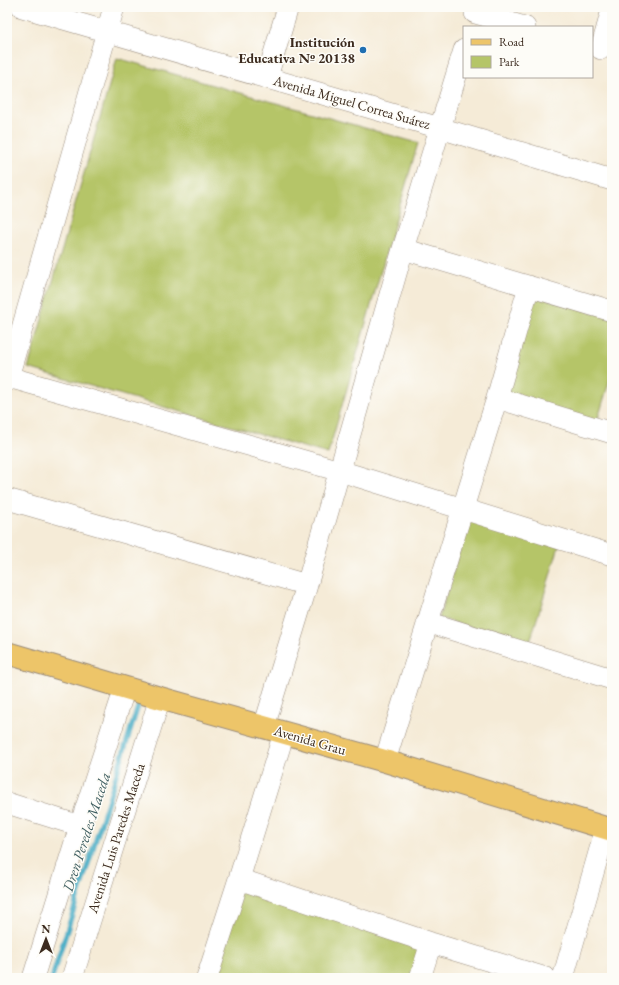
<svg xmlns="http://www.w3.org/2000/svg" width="619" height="985" font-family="'EB Garamond',serif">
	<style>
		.green { fill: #b5c568; stroke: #787843 }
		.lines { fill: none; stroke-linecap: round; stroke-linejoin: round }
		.stream { stroke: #46acc5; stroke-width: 5 }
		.minor-casing { stroke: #988a7a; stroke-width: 22 }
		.major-casing { stroke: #988a7a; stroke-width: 24 }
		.minor { stroke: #fff; stroke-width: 21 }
		.major { stroke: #edc569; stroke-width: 22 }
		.poi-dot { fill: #1f6fb2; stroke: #fdfcf7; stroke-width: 1.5 }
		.labels { text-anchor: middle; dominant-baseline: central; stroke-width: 3; stroke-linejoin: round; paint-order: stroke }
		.poi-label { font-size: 14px; font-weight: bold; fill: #3b2a1e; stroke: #fdfcf7; text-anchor: end }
		.street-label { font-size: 14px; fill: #3b2a1e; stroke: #fdfcf7 }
		.water-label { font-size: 15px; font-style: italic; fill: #3f5e61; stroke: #fdfcf7 }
	</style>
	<rect width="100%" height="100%" fill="#fdfcf7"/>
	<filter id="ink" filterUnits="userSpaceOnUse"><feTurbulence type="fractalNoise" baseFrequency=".025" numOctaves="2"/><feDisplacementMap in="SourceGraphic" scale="8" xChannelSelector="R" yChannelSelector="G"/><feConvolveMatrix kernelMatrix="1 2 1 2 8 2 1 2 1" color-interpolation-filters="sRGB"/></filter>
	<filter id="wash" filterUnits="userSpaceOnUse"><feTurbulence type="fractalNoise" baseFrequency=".012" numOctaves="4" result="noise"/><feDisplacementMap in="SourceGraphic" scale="16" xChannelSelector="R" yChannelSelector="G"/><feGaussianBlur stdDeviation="0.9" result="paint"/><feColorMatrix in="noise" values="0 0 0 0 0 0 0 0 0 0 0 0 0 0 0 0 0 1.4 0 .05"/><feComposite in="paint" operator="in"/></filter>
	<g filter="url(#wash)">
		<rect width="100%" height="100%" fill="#f5ebd7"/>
		<!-- green -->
		<path class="green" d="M117 58 418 143 328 454 28 368Z
			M533 295 612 318V372L597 422 504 395Z
			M469 519 559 546 529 645 439 618Z
			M238 885 428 950 419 978H209Z"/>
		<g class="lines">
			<!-- stream -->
			<path class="stream" d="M52 978 141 697"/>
		</g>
	</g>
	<g filter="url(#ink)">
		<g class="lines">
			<!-- minor casing -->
			<g class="minor-casing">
				<path id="minor" d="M22 7 440 128 612 180
					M475 13 525 27
					M601 49 612 10
					M267 77 288 7
					M403 249 612 311
					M8 377 340 471 612 555
					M7 381 114 7
					M497 398 612 433
					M7 499 307 585
					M427 622 612 679
					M264 727 307 585 403 249 464 50
					M385 761 497 398 529 286
					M7 803 80 826
					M239 879 431 943 546 978
					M33 978 80 826 125 688
					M72 978 160 698
					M207 978 239 879 284 733
					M420 978 431 943
					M563 978 606 828"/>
			</g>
			<!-- major casing -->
			<g class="major-casing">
				<path id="major" d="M7 653 160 698 385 761 612 830"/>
			</g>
			<!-- minor -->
			<use href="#minor" class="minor"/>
			<!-- major -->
			<use href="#major" class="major"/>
		</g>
	</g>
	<!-- markers -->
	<circle class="poi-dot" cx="363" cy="50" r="4"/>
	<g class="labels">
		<!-- poi labels -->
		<g class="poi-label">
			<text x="355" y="42">Institución<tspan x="355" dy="16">Educativa Nº 20138</tspan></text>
		</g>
		<!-- street labels -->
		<g class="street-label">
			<text transform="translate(352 102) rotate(16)">Avenida Miguel Correa Suárez</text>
			<text transform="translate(310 740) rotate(16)">Avenida Grau</text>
			<text transform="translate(116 838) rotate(-72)">Avenida Luis Paredes Maceda</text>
		</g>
		<!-- water labels -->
		<g class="water-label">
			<text transform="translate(86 832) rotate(-72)">Dren Peredes Maceda</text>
		</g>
	</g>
	<!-- margin -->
	<rect width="619" height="985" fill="none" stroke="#fdfcf7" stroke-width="24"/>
	<!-- legend -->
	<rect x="463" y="26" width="130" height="52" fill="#fdfcf7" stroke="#afa8a0"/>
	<rect x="471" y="39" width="20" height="6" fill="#edc569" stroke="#afa8a0"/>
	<text x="499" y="46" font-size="12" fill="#3b2a1e">Road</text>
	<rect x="471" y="56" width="20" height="12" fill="#b5c568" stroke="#afa8a0"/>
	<text x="499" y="66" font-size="12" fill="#3b2a1e">Park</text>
	<!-- north arrow -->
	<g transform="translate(46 939)" stroke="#fdfcf7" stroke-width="3" paint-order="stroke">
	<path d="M0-3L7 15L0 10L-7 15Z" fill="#3b2a1e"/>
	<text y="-6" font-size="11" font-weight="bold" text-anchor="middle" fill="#3b2a1e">N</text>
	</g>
</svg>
